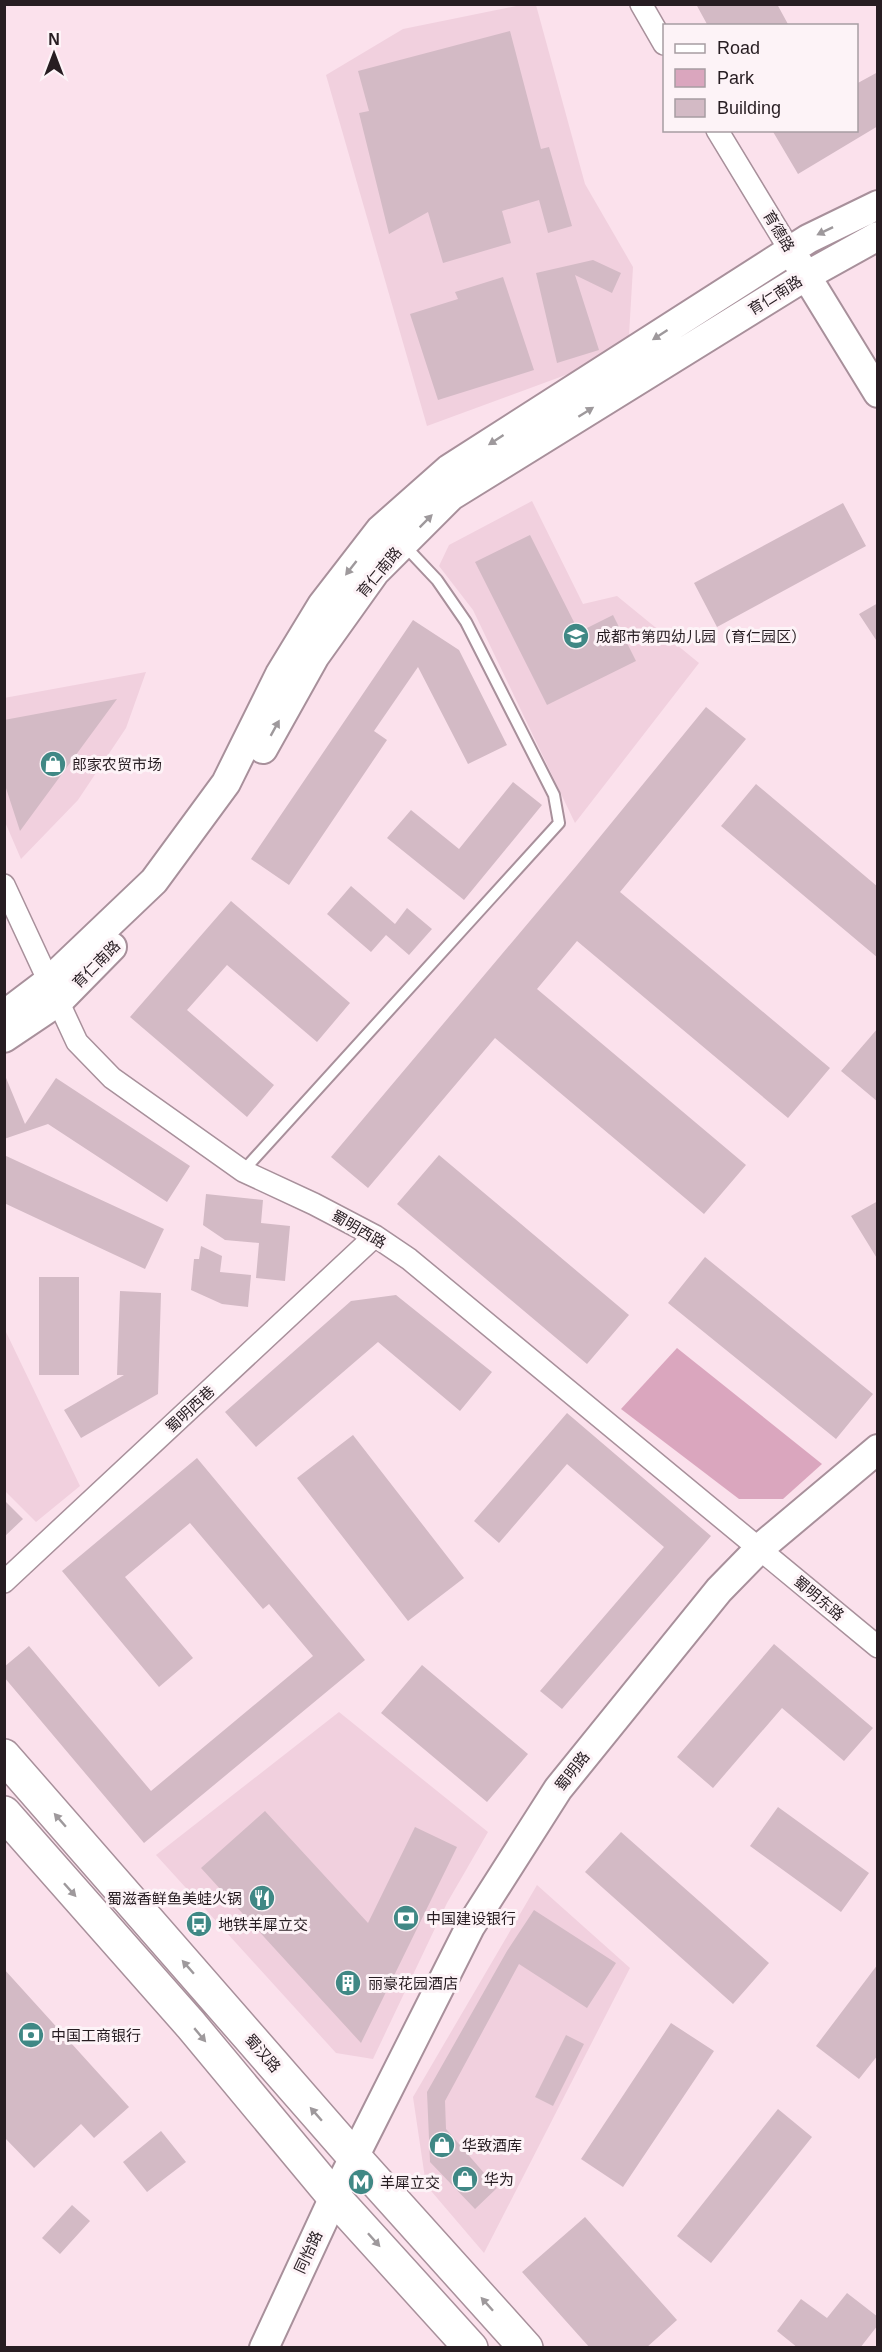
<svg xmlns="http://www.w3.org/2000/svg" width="882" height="2352" font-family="Arial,'Noto Sans SC',sans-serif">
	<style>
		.built { fill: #f1d0de }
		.green { fill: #daa6be }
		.building { fill: #d3bac5 }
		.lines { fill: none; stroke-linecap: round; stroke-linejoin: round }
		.lane-casing { stroke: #a8909b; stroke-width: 14 }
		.street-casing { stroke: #a8909b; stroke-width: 24 }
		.secondary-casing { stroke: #a8909b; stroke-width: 32 }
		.primary-casing { stroke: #a8909b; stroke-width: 36 }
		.highway-casing { stroke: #a8909b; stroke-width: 36 }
		.lane { stroke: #fff; stroke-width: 10 }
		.street { stroke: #fff; stroke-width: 21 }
		.secondary { stroke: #fff; stroke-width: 28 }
		.primary { stroke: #fff; stroke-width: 33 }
		.highway { stroke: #fff; stroke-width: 33 }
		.oneway { fill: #9e999c }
		.labels { text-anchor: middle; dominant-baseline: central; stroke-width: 6; stroke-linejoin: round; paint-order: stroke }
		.street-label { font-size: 15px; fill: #271d22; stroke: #fdf3f7 }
		.poi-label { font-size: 15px; fill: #271d22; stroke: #fdf3f7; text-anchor: start }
	</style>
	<rect width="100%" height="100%" fill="#fbe1ec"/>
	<!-- built -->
	<path class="built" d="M521 5H536L585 184 633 267 628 352 427 426 326 75 403 29Z
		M532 501 583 604 617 596 699 663 575 823 473 610 439 566 449 545Z
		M146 672 126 728 78 800 21 859 5 822 4 698Z
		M6 1332 80 1486 36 1522 5 1491Z
		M339 1712 488 1832 447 1903 373 2059 336 2053 156 1855Z
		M537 1885 630 1968 484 2253 426 2185 413 2097Z"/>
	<!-- green -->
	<path class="green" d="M677 1348 822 1464 783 1499H739L621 1409Z"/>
	<!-- building -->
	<path class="building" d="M696 4H777L789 26H708Z
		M510 31 541 149 549 147 572 226 548 233 539 200 502 211 511 243 443 263 428 212 389 234 359 113 369 111 358 71Z
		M878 72V126L798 174 772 130H856V84Z
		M593 260 621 273 612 293 575 275 599 350 557 363 536 273Z
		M503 277 534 370 438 400 410 314 458 299 455 292Z
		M843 503 866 546 717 627 694 583Z
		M530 535 579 632 613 615 636 661 547 705 475 562Z
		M878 603V643L859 614Z
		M413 620 459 650 507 745 468 764 418 667 374 731 387 740 289 885 251 859Z
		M117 699 20 831 4 782V720Z
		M706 707 746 739 620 892 830 1068 788 1118 577 941 537 989 746 1165 704 1214 495 1038 368 1188 331 1157 577 865Z
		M513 782 542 805 464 900 387 838 411 810 459 849Z
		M756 784 878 887V958L721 826Z
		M351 886 395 924 407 908 432 929 409 955 386 935 371 952 327 914Z
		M231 901 350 1003 317 1042 227 965 187 1010 274 1085 247 1117 130 1017Z
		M878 1028V1102L841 1071Z
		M4 1073 25 1124 56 1078 190 1166 167 1202 48 1124 4 1139Z
		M4 1155 164 1229 145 1269 4 1203Z
		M439 1155 629 1315 587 1364 397 1204Z
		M206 1194 263 1200 261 1223 290 1226 285 1281 256 1278 259 1243 225 1240 203 1225Z
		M878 1201V1260L851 1216Z
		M201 1246 222 1256 220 1272 251 1275 248 1307 222 1304 191 1290 194 1259H199Z
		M705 1257 873 1394 836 1439 668 1303Z
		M39 1277H79V1375H39Z
		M120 1291 161 1293 158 1394 81 1438 64 1410 124 1375H117Z
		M396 1295 492 1372 460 1411 378 1342 256 1447 225 1412 351 1301Z
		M567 1413 711 1536 562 1709 540 1691 664 1547 567 1464 499 1543 474 1521Z
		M353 1435 464 1578 408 1621 297 1478Z
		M197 1458 365 1660 144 1843 4 1677V1667L29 1646 151 1791 313 1656 269 1604 263 1609 190 1523 125 1577 193 1658 159 1687 62 1571Z
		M4 1500 23 1519 4 1537Z
		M774 1644 873 1728 844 1761 782 1708 713 1788 677 1757Z
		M422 1665 528 1754 487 1802 381 1713Z
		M778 1807 869 1873 841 1912 750 1846Z
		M265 1811 368 1923 415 1827 457 1847 361 2043 201 1868Z
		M621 1832 769 1963 733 2004 585 1872Z
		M534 1910 616 1963 587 2008 519 1964 445 2101 446 2129 497 2188 475 2209 430 2162 427 2092 507 1951Z
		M878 1964V2055L859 2079 816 2046Z
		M4 1969 129 2107 94 2138 81 2124 34 2168 4 2137Z
		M671 2023 714 2051 623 2187 581 2159Z
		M566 2035 584 2044 553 2106 535 2097Z
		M778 2109 812 2137 711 2263 677 2236Z
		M161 2131 186 2162 147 2192 123 2162Z
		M72 2205 90 2221 60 2254 42 2238Z
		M585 2217 677 2320 646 2348H590L522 2272Z
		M847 2293 878 2317V2325L860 2348H798L777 2331 801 2299 827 2318Z"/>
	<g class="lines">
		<!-- lane casing -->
		<g class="lane-casing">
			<path id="lane" d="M243 1171 559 823 554 795 466 622 437 580 404 545"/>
		</g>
		<!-- street casing -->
		<g class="street-casing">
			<path id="street" d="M641 4 664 44
				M717 130 791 252
				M4 885 77 1042 112 1078 243 1171 314 1204 375 1236 409 1259 878 1647
				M4 1582 375 1236"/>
		</g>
		<!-- secondary casing -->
		<g class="secondary-casing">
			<path id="secondary" d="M797 261 878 393
				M263 749 315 656 375 572 451 496 806 276 878 236
				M4 1015 49 981 154 881 226 783 280 674 322 605 380 530 449 469 808 239 878 205
				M4 1038 59 1001 112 947
				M264 2348 334 2197 470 1927 558 1789 719 1590 760 1548 878 1449"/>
		</g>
		<!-- primary casing -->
		<g class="primary-casing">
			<path id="primary" d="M355 2158 526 2348
				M334 2197 471 2348"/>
		</g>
		<!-- highway casing -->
		<g class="highway-casing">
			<path id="highway" d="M4 1756 355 2158
				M4 1813 191 2025 334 2197"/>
		</g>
		<!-- lane -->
		<use href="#lane" class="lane"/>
		<!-- street -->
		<use href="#street" class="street"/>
		<!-- secondary -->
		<use href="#secondary" class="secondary"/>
		<!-- primary -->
		<use href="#primary" class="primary"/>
		<!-- highway -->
		<use href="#highway" class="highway"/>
	</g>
	<!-- one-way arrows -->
	<defs><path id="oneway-solid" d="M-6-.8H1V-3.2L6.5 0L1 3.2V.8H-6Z" transform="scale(1.5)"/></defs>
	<g class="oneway">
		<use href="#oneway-solid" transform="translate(825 231) rotate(154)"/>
		<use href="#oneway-solid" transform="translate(660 335) rotate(147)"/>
		<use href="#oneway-solid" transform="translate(586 412) rotate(-32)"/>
		<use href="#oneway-solid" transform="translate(496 440) rotate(147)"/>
		<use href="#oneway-solid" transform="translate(426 521) rotate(-45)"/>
		<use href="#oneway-solid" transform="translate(351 568) rotate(128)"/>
		<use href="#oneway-solid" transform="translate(275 728) rotate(-61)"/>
		<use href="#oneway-solid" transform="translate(60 1820) rotate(-131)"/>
		<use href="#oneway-solid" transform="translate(70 1890) rotate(48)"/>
		<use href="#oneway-solid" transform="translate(188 1967) rotate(-131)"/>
		<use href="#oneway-solid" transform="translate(200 2035) rotate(50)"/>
		<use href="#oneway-solid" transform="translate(316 2114) rotate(-131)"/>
		<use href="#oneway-solid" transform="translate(374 2240) rotate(48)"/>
		<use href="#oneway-solid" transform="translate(487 2304) rotate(-132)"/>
	</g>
	<!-- icons -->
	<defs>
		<g id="school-disc" transform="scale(1.35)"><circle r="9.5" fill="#408885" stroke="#fdf3f7"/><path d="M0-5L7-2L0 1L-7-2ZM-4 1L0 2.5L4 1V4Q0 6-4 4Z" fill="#fff"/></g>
		<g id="shop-disc" transform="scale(1.35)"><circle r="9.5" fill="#408885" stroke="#fdf3f7"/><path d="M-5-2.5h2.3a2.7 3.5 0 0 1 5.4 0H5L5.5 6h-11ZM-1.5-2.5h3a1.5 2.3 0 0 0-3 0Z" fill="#fff"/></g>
		<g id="restaurant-disc" transform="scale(1.35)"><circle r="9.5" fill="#408885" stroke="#fdf3f7"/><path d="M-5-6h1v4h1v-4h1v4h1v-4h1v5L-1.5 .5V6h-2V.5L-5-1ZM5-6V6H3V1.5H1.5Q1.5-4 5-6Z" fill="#fff"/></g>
		<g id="bank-disc" transform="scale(1.35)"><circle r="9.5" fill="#408885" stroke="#fdf3f7"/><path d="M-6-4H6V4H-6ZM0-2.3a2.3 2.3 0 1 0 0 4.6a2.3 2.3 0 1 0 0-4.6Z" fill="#fff"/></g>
		<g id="bus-disc" transform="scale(1.35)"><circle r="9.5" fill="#408885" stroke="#fdf3f7"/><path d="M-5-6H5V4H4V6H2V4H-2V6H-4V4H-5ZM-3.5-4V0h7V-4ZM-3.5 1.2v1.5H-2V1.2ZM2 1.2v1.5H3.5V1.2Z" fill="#fff"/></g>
		<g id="building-disc" transform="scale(1.35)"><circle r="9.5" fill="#408885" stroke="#fdf3f7"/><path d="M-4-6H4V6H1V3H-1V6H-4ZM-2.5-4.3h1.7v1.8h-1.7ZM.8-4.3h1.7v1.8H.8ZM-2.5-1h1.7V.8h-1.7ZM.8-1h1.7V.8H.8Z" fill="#fff"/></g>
		<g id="metro-disc" transform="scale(1.35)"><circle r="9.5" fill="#408885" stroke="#fdf3f7"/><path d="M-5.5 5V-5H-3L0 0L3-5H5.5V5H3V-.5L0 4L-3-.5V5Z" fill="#fff"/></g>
	</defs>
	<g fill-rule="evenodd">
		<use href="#school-disc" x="576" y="636"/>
		<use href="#shop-disc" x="53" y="764"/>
		<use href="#restaurant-disc" x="262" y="1898"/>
		<use href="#bank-disc" x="406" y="1918"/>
		<use href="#bus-disc" x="199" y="1924"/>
		<use href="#building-disc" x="348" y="1983"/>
		<use href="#bank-disc" x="31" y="2035"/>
		<use href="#shop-disc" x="442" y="2145"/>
		<use href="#shop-disc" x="465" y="2179"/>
		<use href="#metro-disc" x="361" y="2182"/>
	</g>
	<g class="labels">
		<!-- street labels -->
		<g class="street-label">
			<text transform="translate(779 231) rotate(59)">育德路</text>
			<text transform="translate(775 295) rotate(-32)">育仁南路</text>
			<text transform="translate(379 572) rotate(-50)">育仁南路</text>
			<text transform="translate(96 964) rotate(-45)">育仁南路</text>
			<text transform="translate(359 1229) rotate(30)">蜀明西路</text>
			<text transform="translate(190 1409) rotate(-43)">蜀明西巷</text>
			<text transform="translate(819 1598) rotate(40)">蜀明东路</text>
			<text transform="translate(572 1771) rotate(-52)">蜀明路</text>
			<text transform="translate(263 2053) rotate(49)">蜀汉路</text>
			<text transform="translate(308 2252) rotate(-65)">同怡路</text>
		</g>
		<!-- poi labels -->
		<g class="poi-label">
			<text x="596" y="636">成都市第四幼儿园（育仁园区）</text>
			<text x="72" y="764">郎家农贸市场</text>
			<text x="242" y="1898" text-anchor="end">蜀滋香鲜鱼美蛙火锅</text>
			<text x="426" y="1918">中国建设银行</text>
			<text x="218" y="1924">地铁羊犀立交</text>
			<text x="368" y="1983">丽豪花园酒店</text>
			<text x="51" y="2035">中国工商银行</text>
			<text x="462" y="2145">华致酒库</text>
			<text x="484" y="2179">华为</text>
			<text x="380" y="2182">羊犀立交</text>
		</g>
	</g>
	<!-- border -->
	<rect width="882" height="2352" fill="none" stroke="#271d22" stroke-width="12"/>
	<!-- legend -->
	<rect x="663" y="24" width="195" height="108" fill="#fdf3f7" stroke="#a79da2" stroke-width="1.5"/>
	<rect x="675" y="44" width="30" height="9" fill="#ffffff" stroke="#a79da2" stroke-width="1.5"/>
	<text x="717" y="54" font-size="18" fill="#271d22">Road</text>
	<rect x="675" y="69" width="30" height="18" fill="#daa6be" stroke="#a79da2" stroke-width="1.5"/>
	<text x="717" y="84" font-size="18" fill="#271d22">Park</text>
	<rect x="675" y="99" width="30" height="18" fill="#d3bac5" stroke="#a79da2" stroke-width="1.5"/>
	<text x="717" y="114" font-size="18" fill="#271d22">Building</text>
	<!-- north arrow -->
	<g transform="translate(54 54)" stroke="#fdf3f7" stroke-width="4.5" paint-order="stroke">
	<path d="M0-4.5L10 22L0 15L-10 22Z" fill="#271d22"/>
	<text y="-9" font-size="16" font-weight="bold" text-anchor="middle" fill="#271d22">N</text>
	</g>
</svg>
